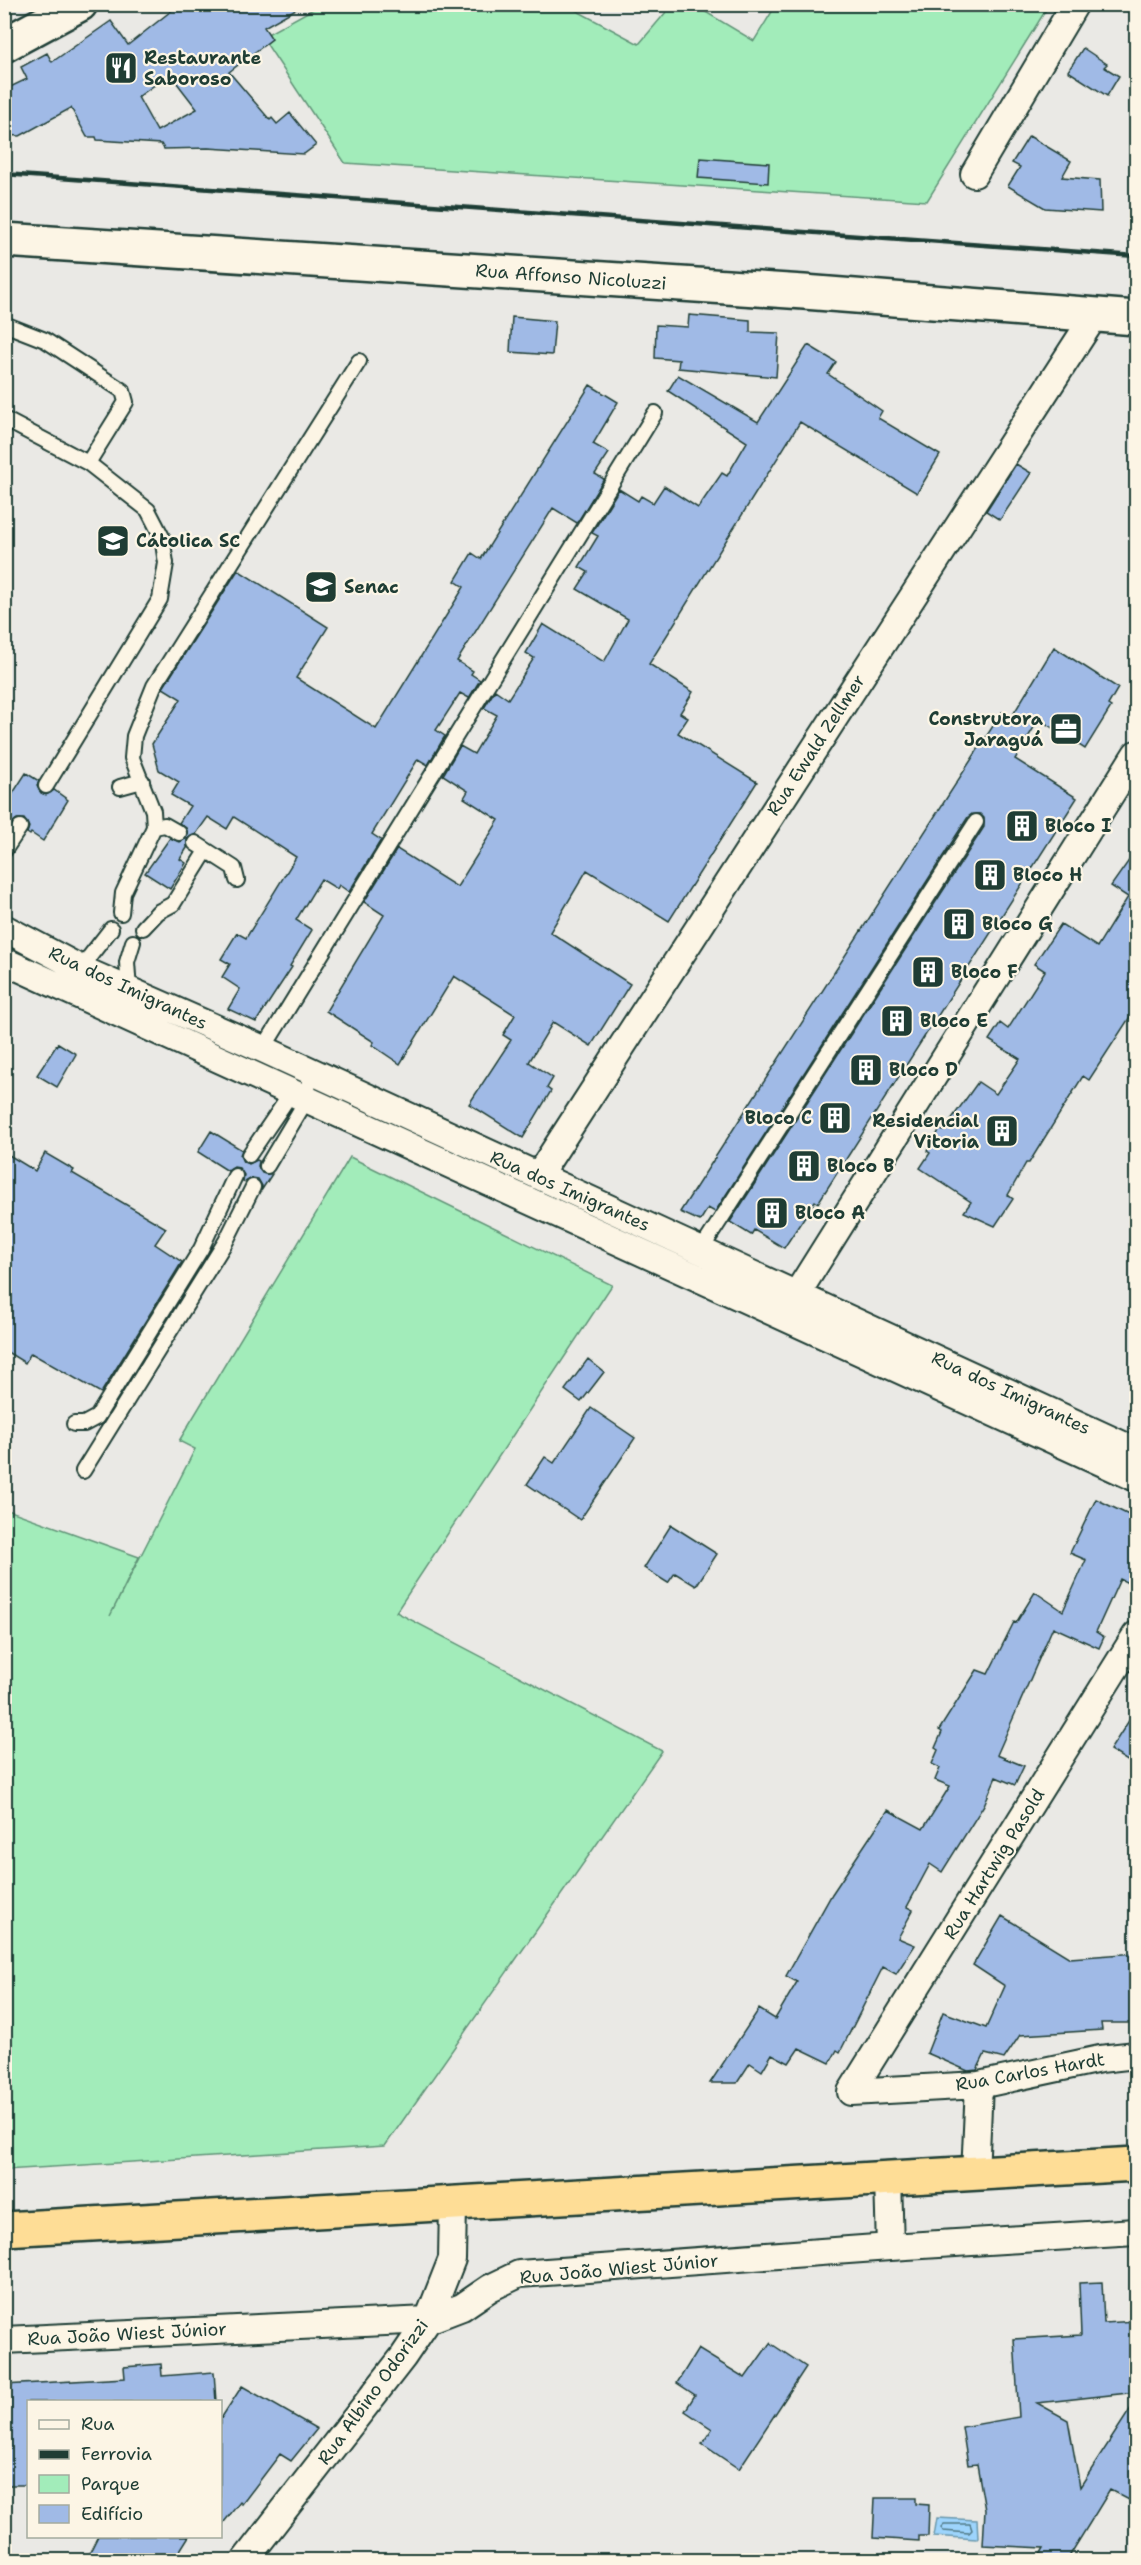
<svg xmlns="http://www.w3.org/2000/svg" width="1141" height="2565" font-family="'Shantell Sans',sans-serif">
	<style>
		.green { fill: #a2ecba; stroke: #609477; stroke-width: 1.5 }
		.water { fill: #9dd4fc; stroke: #6b98ac; stroke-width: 1.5 }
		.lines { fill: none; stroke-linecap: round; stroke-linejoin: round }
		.shore { stroke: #517984; stroke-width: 1.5 }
		.building { fill: #a0bae6; stroke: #1f3d34; stroke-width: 1.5; fill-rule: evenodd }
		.lane-casing { stroke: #1f3d34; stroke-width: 18 }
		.street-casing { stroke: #1f3d34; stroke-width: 30 }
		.secondary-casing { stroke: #1f3d34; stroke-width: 38 }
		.highway-casing { stroke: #1f3d34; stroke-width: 38 }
		.lane { stroke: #fcf5e5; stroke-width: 14 }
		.street { stroke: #fcf5e5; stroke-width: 26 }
		.secondary { stroke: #fcf5e5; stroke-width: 33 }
		.highway { stroke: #fedd96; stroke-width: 33 }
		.rail { stroke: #1f3d34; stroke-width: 4.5 }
		.labels { text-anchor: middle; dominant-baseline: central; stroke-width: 4.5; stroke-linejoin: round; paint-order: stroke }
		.poi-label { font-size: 18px; font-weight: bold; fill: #1f3d34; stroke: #fcf5e5; text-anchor: start }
		.street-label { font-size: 18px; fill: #1f3d34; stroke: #fcf5e5 }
	</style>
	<rect width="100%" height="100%" fill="#eae9e5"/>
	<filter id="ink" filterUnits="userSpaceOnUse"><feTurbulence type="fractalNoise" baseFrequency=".0167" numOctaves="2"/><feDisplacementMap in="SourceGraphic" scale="12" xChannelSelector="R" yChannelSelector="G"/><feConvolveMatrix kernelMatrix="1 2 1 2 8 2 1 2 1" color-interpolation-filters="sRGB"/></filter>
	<g filter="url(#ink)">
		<!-- green -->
		<path class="green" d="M322 4 566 5 639 44 672 5H694L754 41 776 5H1049L927 201 345 163 262 37Z
			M350 1157 612 1285 396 1612 662 1751 385 2146 5 2170V1509L139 1557 110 1616 195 1449 179 1441Z"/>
		<!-- water -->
		<path class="water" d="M937 2518 977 2520 978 2537 976 2539 934 2536Z"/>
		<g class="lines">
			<!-- shore -->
			<path class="shore" d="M944 2524H970L972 2530 969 2533 943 2531 941 2527Z"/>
		</g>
		<!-- building -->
		<path class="building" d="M180 4H305L264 27 272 39 229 72 270 120 272 118 277 124 290 113 316 145 304 154 208 148 164 149 161 144 97 140 96 137H87L71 108 20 136 4 135V90L27 79 21 67 47 53 52 62 111 21 128 45ZM170 74 197 109 157 131 138 97Z
			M1083 48 1107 64 1104 67 1119 76 1107 96 1068 71Z
			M1029 136 1071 161 1062 177 1100 180 1101 212 1045 208 1008 186 1020 167 1012 163Z
			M700 158 769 163 768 183 698 178Z
			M689 315 750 320V332L779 333 776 377 678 368 679 360 655 358 656 325 688 327Z
			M512 317 555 321 552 355 510 352Z
			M808 345 836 362 828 374 882 411 878 418 940 455 917 493 800 422 649 664 693 692 680 713 688 718 678 733 757 782 669 921 587 870 550 932 630 984 591 1046 553 1022 529 1062 553 1078 547 1088 551 1091 523 1138 469 1104 511 1040 503 1035 515 1015 454 976 400 1064 372 1045 374 1042 326 1011 384 915 364 902 397 849 457 887 499 820 464 798 468 791 443 775 460 746 474 754 497 715 484 708 495 690 508 699 534 658 526 653 543 624 604 662 628 619 577 589 588 572 579 567 598 536 592 533 619 489 638 501 641 496 653 503 664 486 698 508 722 473 727 476 747 442 668 391 678 375 758 422Z
			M590 385 618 402 593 444 609 453 595 474 604 479 577 523 553 508 457 661 473 671 471 674 480 680 469 698 460 693 436 730 445 736 428 765 418 759 372 834 381 840 349 892 339 885 337 889 321 879 296 920 312 930 290 966 292 967 256 1022 228 1009 240 989 222 977 230 964 221 959 237 933 246 938 296 857 234 817 227 829 208 817 196 834 187 839V848L180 859 186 863 170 889 145 873 170 838 180 842 184 840 188 834 186 828 179 823 190 806 171 795 179 782 159 770 152 744 181 699 163 688 238 570 328 627 296 678 376 729 464 587 455 581 472 553 481 559Z
			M1016 464 1031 473 1000 520 986 511Z
			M1054 647 1118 688 1108 705 1111 707 1085 749 1039 719 1015 759 1077 798 818 1203 815 1201 784 1248 754 1230 751 1235 730 1222 984 827V818L980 814H972L968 817 715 1212 708 1208 700 1221 680 1212 1002 712 1011 718Z
			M26 773 39 781 37 786 41 793 46 795 54 790 68 800 43 841 31 833 30 835 27 833 29 827 24 819H17L12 823 4 818V807Z
			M1137 849V1006L1089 1080 1083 1076 1029 1163H1026L1008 1195 1013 1199 995 1226 964 1212 971 1202 920 1168 930 1153 927 1151 940 1129 943 1131 978 1082 996 1094 1020 1059 989 1040 1000 1023 1008 1029 1045 971 1034 964 1061 924 1097 947 1128 897 1111 886Z
			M58 1043 76 1054 57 1087 37 1075Z
			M211 1131 242 1150 240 1155 243 1162 249 1164 257 1160 259 1161 258 1166 262 1173 272 1174 261 1191 262 1186 258 1179 252 1178 245 1182 243 1181 244 1175 239 1168 234 1167 228 1171 198 1152Z
			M4 1152 35 1171 45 1153 74 1170 72 1173 166 1228 155 1244 182 1262 101 1393 31 1353 25 1363 4 1350Z
			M588 1359 604 1372 581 1402 565 1390Z
			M591 1408 635 1438 580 1520 527 1484 545 1457 554 1463Z
			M1096 1499 1137 1519V1562L1128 1583 1120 1579 1096 1632 1104 1637 1099 1648 1053 1627 997 1755 1024 1766 1015 1785 996 1777 984 1805 942 1872 930 1864 907 1907 913 1910 898 1938 915 1945 896 1974 883 1967 840 2052 837 2050 830 2063 799 2048 789 2063 772 2054 762 2071 750 2063 737 2083H710L759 2009 775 2019 797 1982 786 1976 832 1894 888 1810 923 1829 950 1786 935 1780 940 1768 932 1764 938 1750 935 1748 942 1732 939 1730 977 1670 988 1674 1014 1622 1016 1623 1035 1592 1063 1611 1086 1560 1070 1553Z
			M671 1525 717 1554 696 1586 675 1573 668 1583 644 1568Z
			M1137 1708V1767L1110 1750Z
			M1002 1916 1070 1958 1137 1953V2023H1101L1102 2030 1020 2035 1004 2059 985 2054 977 2070 968 2071 927 2053 943 2012 986 2028 1005 1986 973 1965Z
			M1102 2282 1104 2323 1137 2321V2392L1037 2403 1068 2420 1080 2487 1137 2399V2504L1110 2490 1067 2560H1037L1044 2548 983 2545 985 2510 977 2464 968 2465 962 2427 1019 2417 1014 2339 1081 2335 1079 2283Z
			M770 2343 806 2367 739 2469 702 2444 712 2429 685 2411 695 2395 677 2383 698 2349 745 2378Z
			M161 2364 162 2376 214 2372 216 2402H28V2485H7L4 2385 125 2378 124 2367Z
			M242 2386 317 2429 291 2461 280 2454 242 2504 240 2502 220 2527V2420Z
			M875 2498H916V2504L929 2505 928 2536H919V2541L873 2538Z
			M98 2536H189L174 2560H86Z"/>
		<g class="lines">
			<!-- lane casing -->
			<g class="lane-casing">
				<path id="lane" d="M4 324 45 340 123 391 126 402 88 463
					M4 419 88 463 148 510 162 537 166 563 160 599 46 786
					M120 787 142 781
					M154 827 165 825 179 833
					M195 843 234 868 237 880
					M4 851 20 827
					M121 913 123 893 154 827 153 811 132 758 134 736 154 686 359 361
					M143 928 158 912 173 904 206 851
					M84 975 90 956 111 929
					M129 990 127 962 133 942
					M263 1049 655 413
					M249 1155 294 1089
					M267 1166 307 1099 310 1072
					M701 1250 976 822
					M74 1424H84L97 1417 201 1249 235 1176
					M83 1471 226 1241 253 1187"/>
			</g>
			<!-- street casing -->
			<g class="street-casing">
				<path id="street" d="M974 174 1075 4
					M4 928 85 971 263 1049 1136 1451
					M4 961 1136 1478
					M538 1176 1095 315
					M788 1308 1136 754
					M851 2092 1136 1635
					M851 2092 979 2085 1100 2059 1136 2055
					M975 2174 979 2085
					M888 2179 890 2247
					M4 2340 428 2320 462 2307 490 2288 519 2274 890 2247 1136 2232
					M245 2560 403 2357 428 2320 452 2259 453 2204"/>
			</g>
			<!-- secondary casing -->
			<g class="secondary-casing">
				<path id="secondary" d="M4 45 80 4
					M4 240 804 292 1136 318"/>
			</g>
			<!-- highway casing -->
			<g class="highway-casing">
				<path id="highway" d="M4 2229 1136 2164"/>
			</g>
			<!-- lane -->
			<use href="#lane" class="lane"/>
			<!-- street -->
			<use href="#street" class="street"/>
			<!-- secondary -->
			<use href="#secondary" class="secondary"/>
			<!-- highway -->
			<use href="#highway" class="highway"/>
			<!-- rail -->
			<path class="rail" d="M4 174 1136 256"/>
		</g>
	</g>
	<!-- icons -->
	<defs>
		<g id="restaurant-square" transform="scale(1.725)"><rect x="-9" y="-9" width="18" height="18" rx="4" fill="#1f3d34" stroke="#fcf5e5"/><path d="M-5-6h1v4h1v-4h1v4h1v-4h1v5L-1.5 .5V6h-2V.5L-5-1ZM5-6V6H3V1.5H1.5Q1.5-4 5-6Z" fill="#fff"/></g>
		<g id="university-square" transform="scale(1.725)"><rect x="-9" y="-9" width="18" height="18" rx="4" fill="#1f3d34" stroke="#fcf5e5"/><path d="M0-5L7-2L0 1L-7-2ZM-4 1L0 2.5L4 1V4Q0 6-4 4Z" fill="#fff"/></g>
		<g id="office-square" transform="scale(1.725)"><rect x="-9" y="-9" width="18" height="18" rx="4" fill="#1f3d34" stroke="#fcf5e5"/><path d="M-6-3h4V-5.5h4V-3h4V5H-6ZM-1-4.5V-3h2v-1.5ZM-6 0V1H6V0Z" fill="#fff"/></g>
		<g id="building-square" transform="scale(1.725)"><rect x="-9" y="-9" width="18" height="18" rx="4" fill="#1f3d34" stroke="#fcf5e5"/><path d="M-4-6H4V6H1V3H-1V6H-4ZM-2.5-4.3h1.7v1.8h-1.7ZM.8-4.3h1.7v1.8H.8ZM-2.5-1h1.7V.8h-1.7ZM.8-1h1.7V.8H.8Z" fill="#fff"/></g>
	</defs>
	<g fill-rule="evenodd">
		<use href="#restaurant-square" x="121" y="68"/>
		<use href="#university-square" x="113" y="541"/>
		<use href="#university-square" x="321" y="587"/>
		<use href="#office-square" x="1066" y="729"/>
		<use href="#building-square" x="1022" y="826"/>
		<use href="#building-square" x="990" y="875"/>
		<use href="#building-square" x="959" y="924"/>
		<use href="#building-square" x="928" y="972"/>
		<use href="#building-square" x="897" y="1021"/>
		<use href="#building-square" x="866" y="1070"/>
		<use href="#building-square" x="835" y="1118"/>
		<use href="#building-square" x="1002" y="1131"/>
		<use href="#building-square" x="804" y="1166"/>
		<use href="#building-square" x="772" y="1213"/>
	</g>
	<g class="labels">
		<!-- poi labels -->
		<g class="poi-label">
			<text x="144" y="58">Restaurante<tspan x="144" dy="21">Saboroso</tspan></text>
			<text x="136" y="541">Cátolica SC</text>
			<text x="344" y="587">Senac</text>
			<text x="1043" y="719" text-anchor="end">Construtora<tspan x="1043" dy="21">Jaraguá</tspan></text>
			<text x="1045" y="826">Bloco I</text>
			<text x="1013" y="875">Bloco H</text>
			<text x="982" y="924">Bloco G</text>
			<text x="951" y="972">Bloco F</text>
			<text x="920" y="1021">Bloco E</text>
			<text x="889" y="1070">Bloco D</text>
			<text x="812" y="1118" text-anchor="end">Bloco C</text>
			<text x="979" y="1121" text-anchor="end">Residencial<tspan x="979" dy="21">Vitoria</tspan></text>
			<text x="827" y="1166">Bloco B</text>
			<text x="795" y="1213">Bloco A</text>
		</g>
		<!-- street labels -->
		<g class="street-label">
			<text transform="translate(571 277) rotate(4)">Rua Affonso Nicoluzzi</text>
			<text transform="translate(816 745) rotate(-57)">Rua Ewald Zellmer</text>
			<text transform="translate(128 988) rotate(25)">Rua dos Imigrantes</text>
			<text transform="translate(570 1191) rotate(24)">Rua dos Imigrantes</text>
			<text transform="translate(1011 1393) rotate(25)">Rua dos Imigrantes</text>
			<text transform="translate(994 1864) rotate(-58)">Rua Hartwig Pasold</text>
			<text transform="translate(1030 2072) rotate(-10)">Rua Carlos Hardt</text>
			<text transform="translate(619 2269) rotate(-5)">Rua João Wiest Júnior</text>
			<text transform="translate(127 2334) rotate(-3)">Rua João Wiest Júnior</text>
			<text transform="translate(373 2392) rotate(-54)">Rua Albino Odorizzi</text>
		</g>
	</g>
	<!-- margin -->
	<rect width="1141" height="2565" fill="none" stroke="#fcf5e5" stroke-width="24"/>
	<rect x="12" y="12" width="1117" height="2541" fill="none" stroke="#1f3d34" stroke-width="2" filter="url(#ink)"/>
	<!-- legend -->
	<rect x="27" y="2400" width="195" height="138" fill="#fcf5e5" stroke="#a4ab9e" stroke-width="1.5"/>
	<rect x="39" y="2420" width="30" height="9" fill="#fcf5e5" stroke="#a4ab9e" stroke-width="1.5"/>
	<text x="81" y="2430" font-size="18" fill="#1f3d34">Rua</text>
	<rect x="39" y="2450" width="30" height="9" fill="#1f3d34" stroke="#a4ab9e" stroke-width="1.5"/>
	<text x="81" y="2460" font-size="18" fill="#1f3d34">Ferrovia</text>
	<rect x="39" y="2475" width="30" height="18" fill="#a2ecba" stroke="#a4ab9e" stroke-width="1.5"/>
	<text x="81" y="2490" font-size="18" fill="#1f3d34">Parque</text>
	<rect x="39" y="2505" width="30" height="18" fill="#a0bae6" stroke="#a4ab9e" stroke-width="1.5"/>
	<text x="81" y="2520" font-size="18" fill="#1f3d34">Edifício</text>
</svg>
